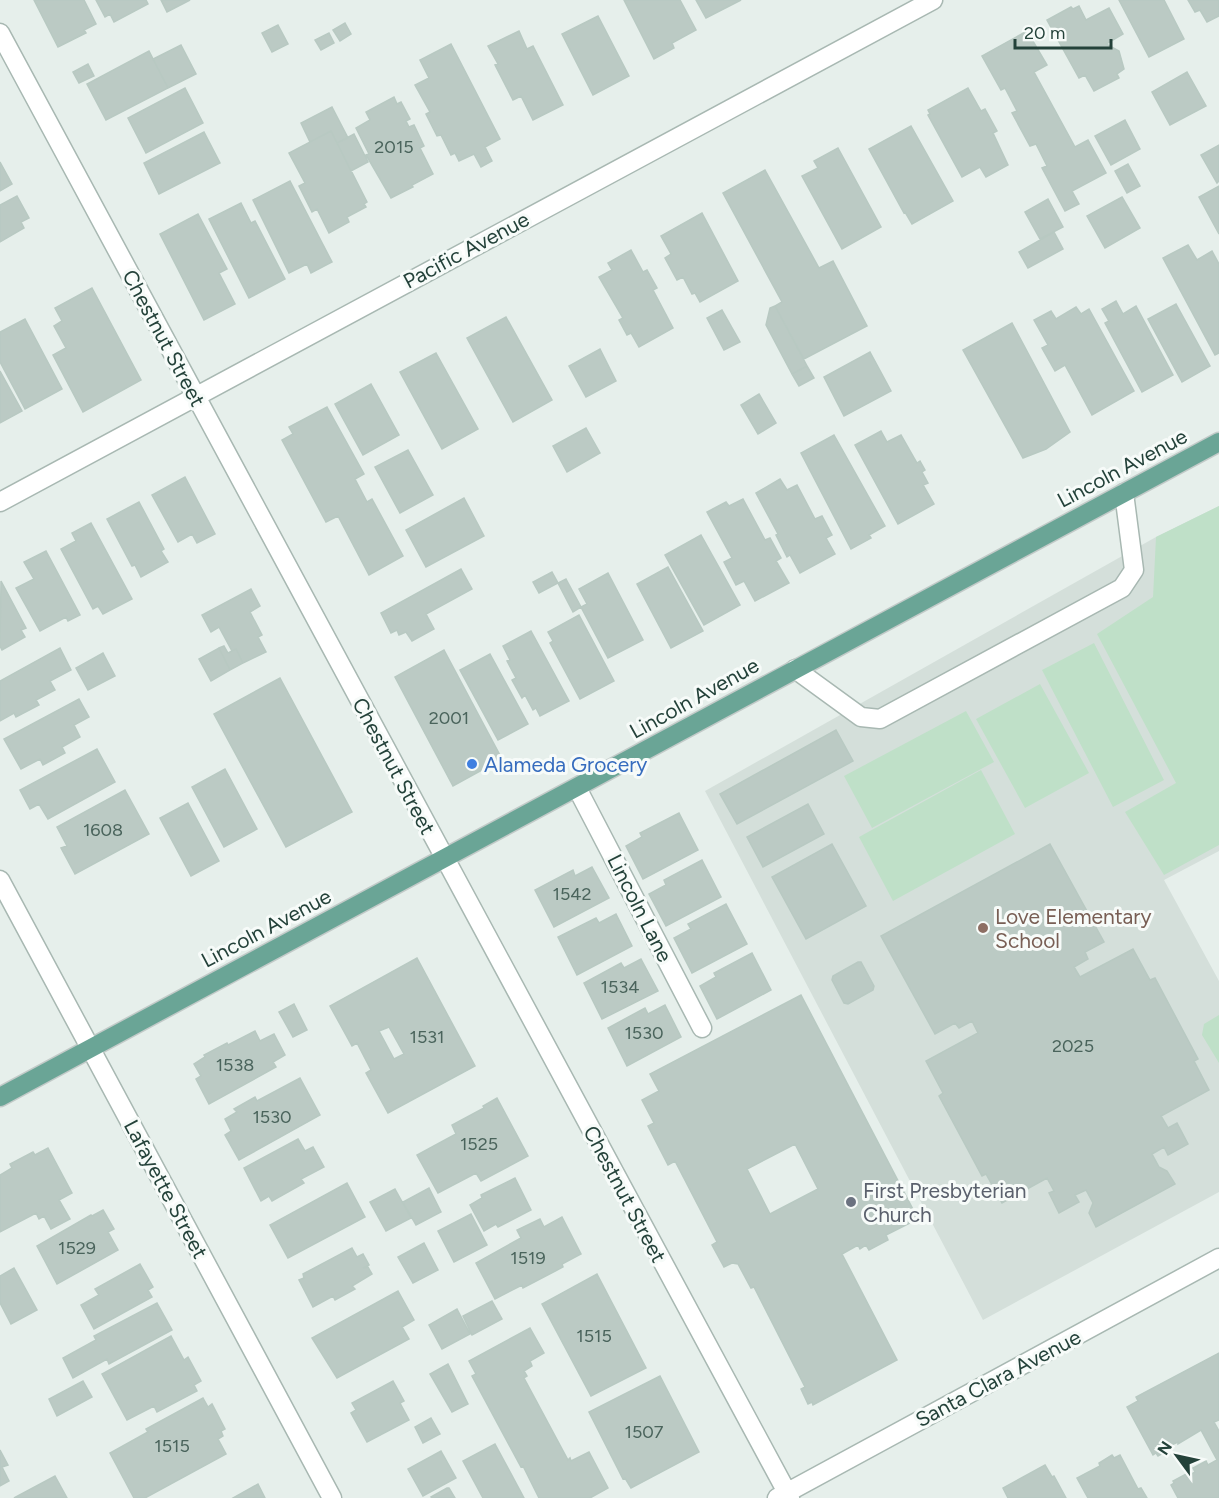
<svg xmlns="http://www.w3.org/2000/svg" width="1219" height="1498" font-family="Figtree,sans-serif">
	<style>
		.built { fill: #d4dfda }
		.green { fill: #bfe0c8 }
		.building { fill: #bbcac4; stroke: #b8c9c2; stroke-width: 1.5; fill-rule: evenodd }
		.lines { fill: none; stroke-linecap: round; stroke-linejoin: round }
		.minor-casing { stroke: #a8b8b2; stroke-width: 21 }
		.major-casing { stroke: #c2cac8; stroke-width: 21 }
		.minor { stroke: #fff; stroke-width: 18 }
		.major { stroke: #6aa596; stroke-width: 18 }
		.shop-dot { fill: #3f7fe0; stroke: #f7fbf9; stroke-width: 2 }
		.education-dot { fill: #8d6e63; stroke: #f7fbf9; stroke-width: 2 }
		.worship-dot { fill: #6b7280; stroke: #f7fbf9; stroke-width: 2 }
		.labels { text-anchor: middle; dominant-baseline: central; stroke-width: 6; stroke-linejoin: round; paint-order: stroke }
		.number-label { font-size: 18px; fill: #4a645c }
		.street-label { font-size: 21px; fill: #24423a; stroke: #f7fbf9 }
		.shop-label { font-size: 21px; fill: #366cbe; stroke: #f7fbf9; text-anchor: start }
		.education-label { font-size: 21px; fill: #785e54; stroke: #f7fbf9; text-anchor: start }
		.worship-label { font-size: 21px; fill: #5b616d; stroke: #f7fbf9; text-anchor: start }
	</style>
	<rect width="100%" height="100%" fill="#e6efeb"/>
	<!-- built -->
	<path class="built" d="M1219 506V851L1164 880 1219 981V1192L983 1320 705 791 1156 537Z"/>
	<!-- green -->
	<path class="green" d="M1219 506V845L1164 875 1125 812 1176 783 1097 634 1153 597 1156 537Z
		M1094 643 1164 780 1113 807 1042 670Z
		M1040 684 1089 773 1025 808 976 719Z
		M966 711 994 762 872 828 844 776Z
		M981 770 1015 834 893 901 859 837Z
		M1219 1015V1063L1202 1035 1204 1024Z"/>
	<!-- building -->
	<path class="building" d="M34 0H84L96 24 84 30 86 33 58 47Z
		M96 0H146L148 4 114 22 110 14 105 17Z
		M161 0H190L167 12Z
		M624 0H680L696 30 672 43 674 48 654 59Z
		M696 0H741L706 18Z
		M1119 0H1164L1184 39 1149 57Z
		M1188 0H1219V16L1207 22 1200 10 1195 12Z
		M1079 6 1086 20 1109 8 1123 34 1106 44 1119 51 1124 69 1117 74 1119 78 1094 91 1085 75 1079 78 1047 20 1071 7 1073 9Z
		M598 16 629 76 593 95 562 34Z
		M345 23 351 34 340 41 333 30Z
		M278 25 288 44 272 52 262 33Z
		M519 31 527 49 533 46 563 105 533 120 521 96 513 100 495 65 498 64 488 46Z
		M1027 31 1047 65 1034 72 1075 147 1088 140 1106 173 1072 191 1079 204 1065 211 1042 168 1047 166 1036 144 1030 146 1012 113 1017 111 1005 88 1001 90 982 56Z
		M329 33 334 43 321 50 315 40Z
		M451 44 500 139 485 147 492 161 481 167 474 154 459 161 455 153 451 155 441 135 437 136 426 114 430 112 415 85 429 78 420 60Z
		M181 45 196 74 168 88 153 59Z
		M149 51 168 88 106 120 87 84Z
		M88 64 94 76 79 83 73 72Z
		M1187 72 1206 106 1170 125 1152 92Z
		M185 88 203 123 146 153 128 118Z
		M968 88 981 111 985 109 997 131 993 133 1008 165 986 177 980 167 962 177 928 115 930 114 928 110Z
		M394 97 397 104 401 102 410 119 406 121 409 127 414 125 424 146 420 148 433 174 412 185 413 187 391 198 366 155 369 154 356 128 370 120 366 112Z
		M332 107 348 138 337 143 331 131 310 142 301 123Z
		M1125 120 1140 149 1111 165 1095 136Z
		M911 126 953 201 912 224 905 212 904 213 869 149Z
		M331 131 367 202 364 204 366 207 347 217 349 222 329 233 317 209 312 212 299 186 305 183 289 153Z
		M204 132 220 163 159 194 144 163Z
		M354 134 368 162 351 171 337 143Z
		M1219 145V181L1217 183 1201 155Z
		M838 148 881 227 842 249 802 176 818 168 814 161Z
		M0 162 12 184 0 191Z
		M1128 164 1140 186 1127 193 1115 171Z
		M765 170 819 268 833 261 867 326 804 359 775 306 782 302 723 193Z
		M290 181 332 262 311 273 307 264 289 273 253 200Z
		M1219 186V234L1199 197Z
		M17 196 29 218 21 222 24 228 0 242V205Z
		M1122 197 1140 228 1105 248 1087 216Z
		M1048 199 1063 227 1040 239 1025 212Z
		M241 203 251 223 255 221 285 279 249 298 209 219Z
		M702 213 738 281 700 302 695 293 692 294 683 277 677 280 665 258 671 254 661 236Z
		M198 214 227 269 219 273 235 304 204 320 160 234Z
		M1054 232 1063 249 1028 268 1019 252Z
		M1188 245 1197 260 1212 251 1219 264V353L1215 355 1163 258Z
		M631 250 643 272 647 270 657 288 653 290 673 328 639 347 631 333 627 335 619 320 623 318 599 277 612 270 608 263Z
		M92 288 141 380 83 412 53 355 66 348 54 326 62 321 55 308Z
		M1116 301 1123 314 1136 306 1173 375 1142 392 1105 323 1109 321 1102 309Z
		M1176 304 1210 366 1182 382 1148 319Z
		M775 306 807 366 792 374 766 325 770 308Z
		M1076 307 1081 314 1089 309 1134 391 1092 415 1065 365 1055 371 1042 348 1048 345 1034 320 1051 311 1056 319Z
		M722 310 740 342 724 350 707 318Z
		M506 317 552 400 513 422 467 338Z
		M25 319 62 389 25 409 0 362V332Z
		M1012 323 1070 432 1046 449 1023 458 963 350Z
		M600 349 616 381 586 397 569 366Z
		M870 352 891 391 844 416 824 377Z
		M436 353 478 429 442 449 400 372Z
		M807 366 814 378 799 386 792 374Z
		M0 371 22 411 0 423Z
		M371 384 399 435 363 455 335 404Z
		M759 394 776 423 758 434 741 405Z
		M327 407 364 474 355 479 367 502 372 499 403 556 369 575 338 516 326 522 282 440 293 434 289 427Z
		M586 428 600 453 567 472 553 446Z
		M881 431 887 442 901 435 917 463 920 461 925 470 922 472 928 483 923 485 934 504 898 524 855 445Z
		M834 435 885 526 869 535 871 538 851 549 801 453Z
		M408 450 433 495 400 513 375 467Z
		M185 477 215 534 197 543 192 534 178 542 152 495Z
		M780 479 787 490 797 485 815 519 822 516 832 535 826 538 835 554 800 573 790 555 787 557 776 535 778 534 756 493Z
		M464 498 484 536 426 567 406 530Z
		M743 499 765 540 770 538 781 558 776 561 789 583 755 601 744 581 736 585 724 562 732 558 707 512 726 502 729 506Z
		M139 502 164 549 161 551 168 562 141 577 135 565 132 566 107 519Z
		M91 523 132 599 103 614 98 606 93 609 61 549 76 541 72 533Z
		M701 535 740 605 704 625 665 555Z
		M46 551 80 615 68 621 66 617 40 631 16 588 34 579 24 562Z
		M668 567 703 631 671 648 637 584Z
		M461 569 472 589 426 614 434 629 412 641 406 632 399 635 397 630 391 633 381 613Z
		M552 572 558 583 539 593 533 582Z
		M608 573 643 640 608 658 581 607 587 604 579 589Z
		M566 579 581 607 573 612 558 583Z
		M1 581 26 628 21 630 25 637 2 650 0 646Z
		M251 589 260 606 250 612 262 635 258 637 266 652 243 663 236 649 232 651 219 627 211 632 202 615Z
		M579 615 614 681 580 699 550 643 553 641 548 632Z
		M531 631 569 701 540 716 536 708 533 710 525 695 522 698 512 680 516 678 507 661 510 660 503 646Z
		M224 646 228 653 236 649 243 663 230 670 219 648Z
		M60 648 71 670 50 681 55 690 36 700 39 705 16 717 14 713 0 721V681Z
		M219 648 230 670 211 681 199 659Z
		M444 650 502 759 453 786 395 677Z
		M103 653 115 676 88 690 76 668Z
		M490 654 528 724 498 740 460 670Z
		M280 678 352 812 286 847 214 714Z
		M79 699 89 717 74 725 80 737 62 747 65 753 43 765 40 759 21 769 4 739Z
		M836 730 853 761 737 824 720 794Z
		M97 749 115 782 48 819 39 804 30 809 20 790Z
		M225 769 257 829 224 847 192 787Z
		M125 790 149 834 75 874 61 848 67 846 57 827Z
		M188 803 219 861 191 876 160 818Z
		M808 804 824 834 763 867 747 837Z
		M679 813 698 850 643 879 626 846 642 837 640 833Z
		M832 844 866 906 806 939 772 877Z
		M1050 844 1104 942 1085 952 1088 959 1074 967 1080 977 1133 949 1150 980 1155 978 1198 1059 1194 1061 1209 1090 1161 1116 1168 1128 1177 1123 1188 1144 1168 1155 1164 1147 1152 1154 1159 1167 1167 1171 1175 1184 1096 1227 1089 1213 1093 1203 1086 1190 1075 1195 1079 1202 1059 1213 1049 1193 1054 1191 1047 1178 1002 1203 986 1174 982 1176 939 1096 943 1093 926 1061 978 1033 972 1021 959 1028 955 1023 935 1034 881 936Z
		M702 860 721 897 666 926 649 894 666 885 664 880Z
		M592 867 609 898 554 927 535 890 573 870 575 876Z
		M726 904 747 944 692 973 674 938 691 929 688 924Z
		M616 914 632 946 577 975 558 937 596 918 599 923Z
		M752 953 771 990 717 1019 700 986 716 977 714 973Z
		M417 958 475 1066 388 1113 366 1073 371 1070 357 1043 352 1046 330 1006ZM389 1027 404 1054 394 1059 379 1031Z
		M641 959 658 991 602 1019 584 983 621 963 624 968Z
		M858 962H861L874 986 873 990 848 1004 844 1003 832 980 833 976Z
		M801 995 918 1219 886 1235 888 1240 869 1250 866 1245 860 1249 858 1245 842 1254 897 1360 813 1405 812 1402 808 1404 801 1389 805 1387 754 1287 751 1288 738 1264 732 1263 724 1267 712 1245 717 1242 675 1161 668 1165 648 1126 654 1123 642 1100 659 1091 650 1074ZM795 1144 818 1189 770 1214 747 1169Z
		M294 1004 307 1030 293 1037 279 1012Z
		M665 1005 681 1037 627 1066 608 1028 645 1008 648 1014Z
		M255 1031 260 1041 274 1034 285 1055 273 1062 276 1067 209 1104 196 1079 201 1076 194 1064 205 1057 204 1055 227 1043 228 1045Z
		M300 1078 320 1115 239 1160 225 1135 231 1131 225 1119 237 1112 234 1109 255 1097 257 1101Z
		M497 1098 528 1156 481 1181 476 1173 438 1193 417 1155 456 1134 452 1125 484 1108 483 1106Z
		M298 1139 305 1151 313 1147 324 1167 301 1179 304 1183 272 1201 269 1196 261 1201 244 1168Z
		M48 1148 72 1193 59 1200 70 1219 51 1229 44 1216 39 1219 36 1213 0 1232V1175L12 1168 10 1164 33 1152 35 1155Z
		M515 1178 531 1210 498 1227 496 1224 484 1231 470 1205 482 1198 481 1195Z
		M347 1183 365 1217 288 1258 270 1225Z
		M429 1188 441 1212 416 1225 403 1202Z
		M395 1189 411 1218 386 1231 370 1202Z
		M103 1210 114 1229 108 1232 118 1250 57 1284 37 1246 91 1215 92 1216Z
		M471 1214 487 1245 454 1262 438 1231Z
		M562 1217 581 1254 562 1264 563 1267 523 1288 522 1285 495 1299 476 1263 521 1238 517 1230 540 1219 544 1227Z
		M424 1243 438 1270 413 1283 398 1257Z
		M352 1248 357 1257 363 1254 369 1265 363 1268 368 1267 372 1274 352 1286 355 1289 335 1300 333 1296 313 1307 299 1280 304 1278 303 1274Z
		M140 1264 153 1287 148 1290 152 1297 94 1329 81 1305 99 1295 95 1289Z
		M14 1268 37 1310 11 1324 0 1303V1276Z
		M597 1274 646 1368 591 1396 542 1304Z
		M398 1291 414 1320 402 1327 409 1339 337 1378 312 1338Z
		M492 1301 502 1319 472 1335 463 1316Z
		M157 1303 172 1330 109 1364 107 1359 73 1378 63 1358 96 1340 94 1336Z
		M457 1309 470 1334 442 1349 429 1325Z
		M530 1328 544 1353 530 1361 532 1366 524 1371 527 1376 524 1378 568 1460 570 1458 571 1461 589 1452 608 1488 590 1498H539L523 1466 521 1467 472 1376 476 1374 469 1361Z
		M171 1336 184 1360 188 1357 201 1381 194 1385 197 1391 157 1412 154 1406 127 1420 102 1374Z
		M1219 1353V1420L1214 1422 1219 1431V1498H1178L1171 1485 1174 1483 1173 1481 1186 1474 1187 1477 1195 1472 1193 1468 1206 1461 1208 1465 1217 1460 1201 1430 1178 1444V1442L1169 1446 1170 1449 1158 1456 1156 1453 1153 1455 1127 1407 1138 1401 1136 1397Z
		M448 1364 468 1404 452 1412 430 1374Z
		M660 1376 699 1452 631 1488 625 1478 623 1479 589 1412Z
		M83 1381 92 1397 57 1416 49 1399Z
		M393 1381 404 1401 400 1403 409 1420 367 1442 351 1413 356 1410 352 1403Z
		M203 1398 208 1407 212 1404 225 1429 221 1431 223 1436 218 1439 226 1454 145 1498H134L110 1453 148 1432 146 1429Z
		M431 1418 440 1434 423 1443 415 1427Z
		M495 1444 524 1498H483L463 1461Z
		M0 1450 8 1465 2 1467 9 1481 0 1486Z
		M441 1451 456 1478 423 1496 408 1469Z
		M1112 1455 1114 1458 1120 1455 1138 1489 1141 1488 1147 1498H1088L1077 1478 1100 1466 1099 1463Z
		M1045 1465 1052 1477 1054 1476 1066 1498H1008L1003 1488Z
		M55 1476 67 1498H14Z
		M258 1484 265 1498H233Z
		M447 1488H449L455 1498H432L431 1497Z"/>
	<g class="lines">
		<!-- minor casing -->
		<g class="minor-casing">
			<path id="minor" d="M0 33 790 1498
				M0 502 933 0
				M795 669 861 717 880 719 1122 588 1134 570 1124 493
				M577 788 702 1028
				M0 880 332 1498
				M777 1498 1219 1258"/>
		</g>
		<!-- major casing -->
		<g class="major-casing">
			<path id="major" d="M0 1097 1219 442"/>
		</g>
		<!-- minor -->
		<use href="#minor" class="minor"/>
		<!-- major -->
		<use href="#major" class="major"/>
	</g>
	<!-- markers -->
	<circle class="shop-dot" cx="472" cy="764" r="6"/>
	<circle class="education-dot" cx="983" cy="928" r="6"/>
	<circle class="worship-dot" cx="851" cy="1202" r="6"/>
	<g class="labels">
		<!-- number labels -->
		<g class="number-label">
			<text x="394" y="147">2015</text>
			<text x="449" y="718">2001</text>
			<text x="103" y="830">1608</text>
			<text x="572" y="894">1542</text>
			<text x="620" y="987">1534</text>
			<text x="644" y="1033">1530</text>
			<text x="427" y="1037">1531</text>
			<text x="1073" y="1046">2025</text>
			<text x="235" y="1065">1538</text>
			<text x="272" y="1117">1530</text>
			<text x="479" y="1144">1525</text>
			<text x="77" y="1248">1529</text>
			<text x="528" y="1258">1519</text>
			<text x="594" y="1336">1515</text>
			<text x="644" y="1432">1507</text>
			<text x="172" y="1446">1515</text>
		</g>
		<!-- street labels -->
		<g class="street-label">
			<text transform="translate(466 250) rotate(-28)">Pacific Avenue</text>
			<text transform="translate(164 338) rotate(62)">Chestnut Street</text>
			<text transform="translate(1122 468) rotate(-28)">Lincoln Avenue</text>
			<text transform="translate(694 698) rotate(-29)">Lincoln Avenue</text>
			<text transform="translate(394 766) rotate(62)">Chestnut Street</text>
			<text transform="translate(640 908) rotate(63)">Lincoln Lane</text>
			<text transform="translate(266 928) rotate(-28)">Lincoln Avenue</text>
			<text transform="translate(166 1189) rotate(62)">Lafayette Street</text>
			<text transform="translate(625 1194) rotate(62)">Chestnut Street</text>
			<text transform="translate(998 1378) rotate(-28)">Santa Clara Avenue</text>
		</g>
		<!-- shop labels -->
		<g class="shop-label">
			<text x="484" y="764">Alameda Grocery</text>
		</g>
		<!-- education labels -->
		<g class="education-label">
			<text x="995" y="916">Love Elementary<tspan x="995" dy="24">School</tspan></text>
		</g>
		<!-- worship labels -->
		<g class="worship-label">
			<text x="863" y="1190">First Presbyterian<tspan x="863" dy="24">Church</tspan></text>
		</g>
	</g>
	<!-- north arrow -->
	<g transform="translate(1177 1456) rotate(303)" stroke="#f7fbf9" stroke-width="4.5" paint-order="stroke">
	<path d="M0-4.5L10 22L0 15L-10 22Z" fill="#24423a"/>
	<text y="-9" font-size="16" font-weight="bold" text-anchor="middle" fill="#24423a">N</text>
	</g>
	<!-- scale -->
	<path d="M1015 39v9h96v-9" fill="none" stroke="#24423a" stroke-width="3"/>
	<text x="1024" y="39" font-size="18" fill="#24423a" stroke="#f7fbf9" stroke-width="4.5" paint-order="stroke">20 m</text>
</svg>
